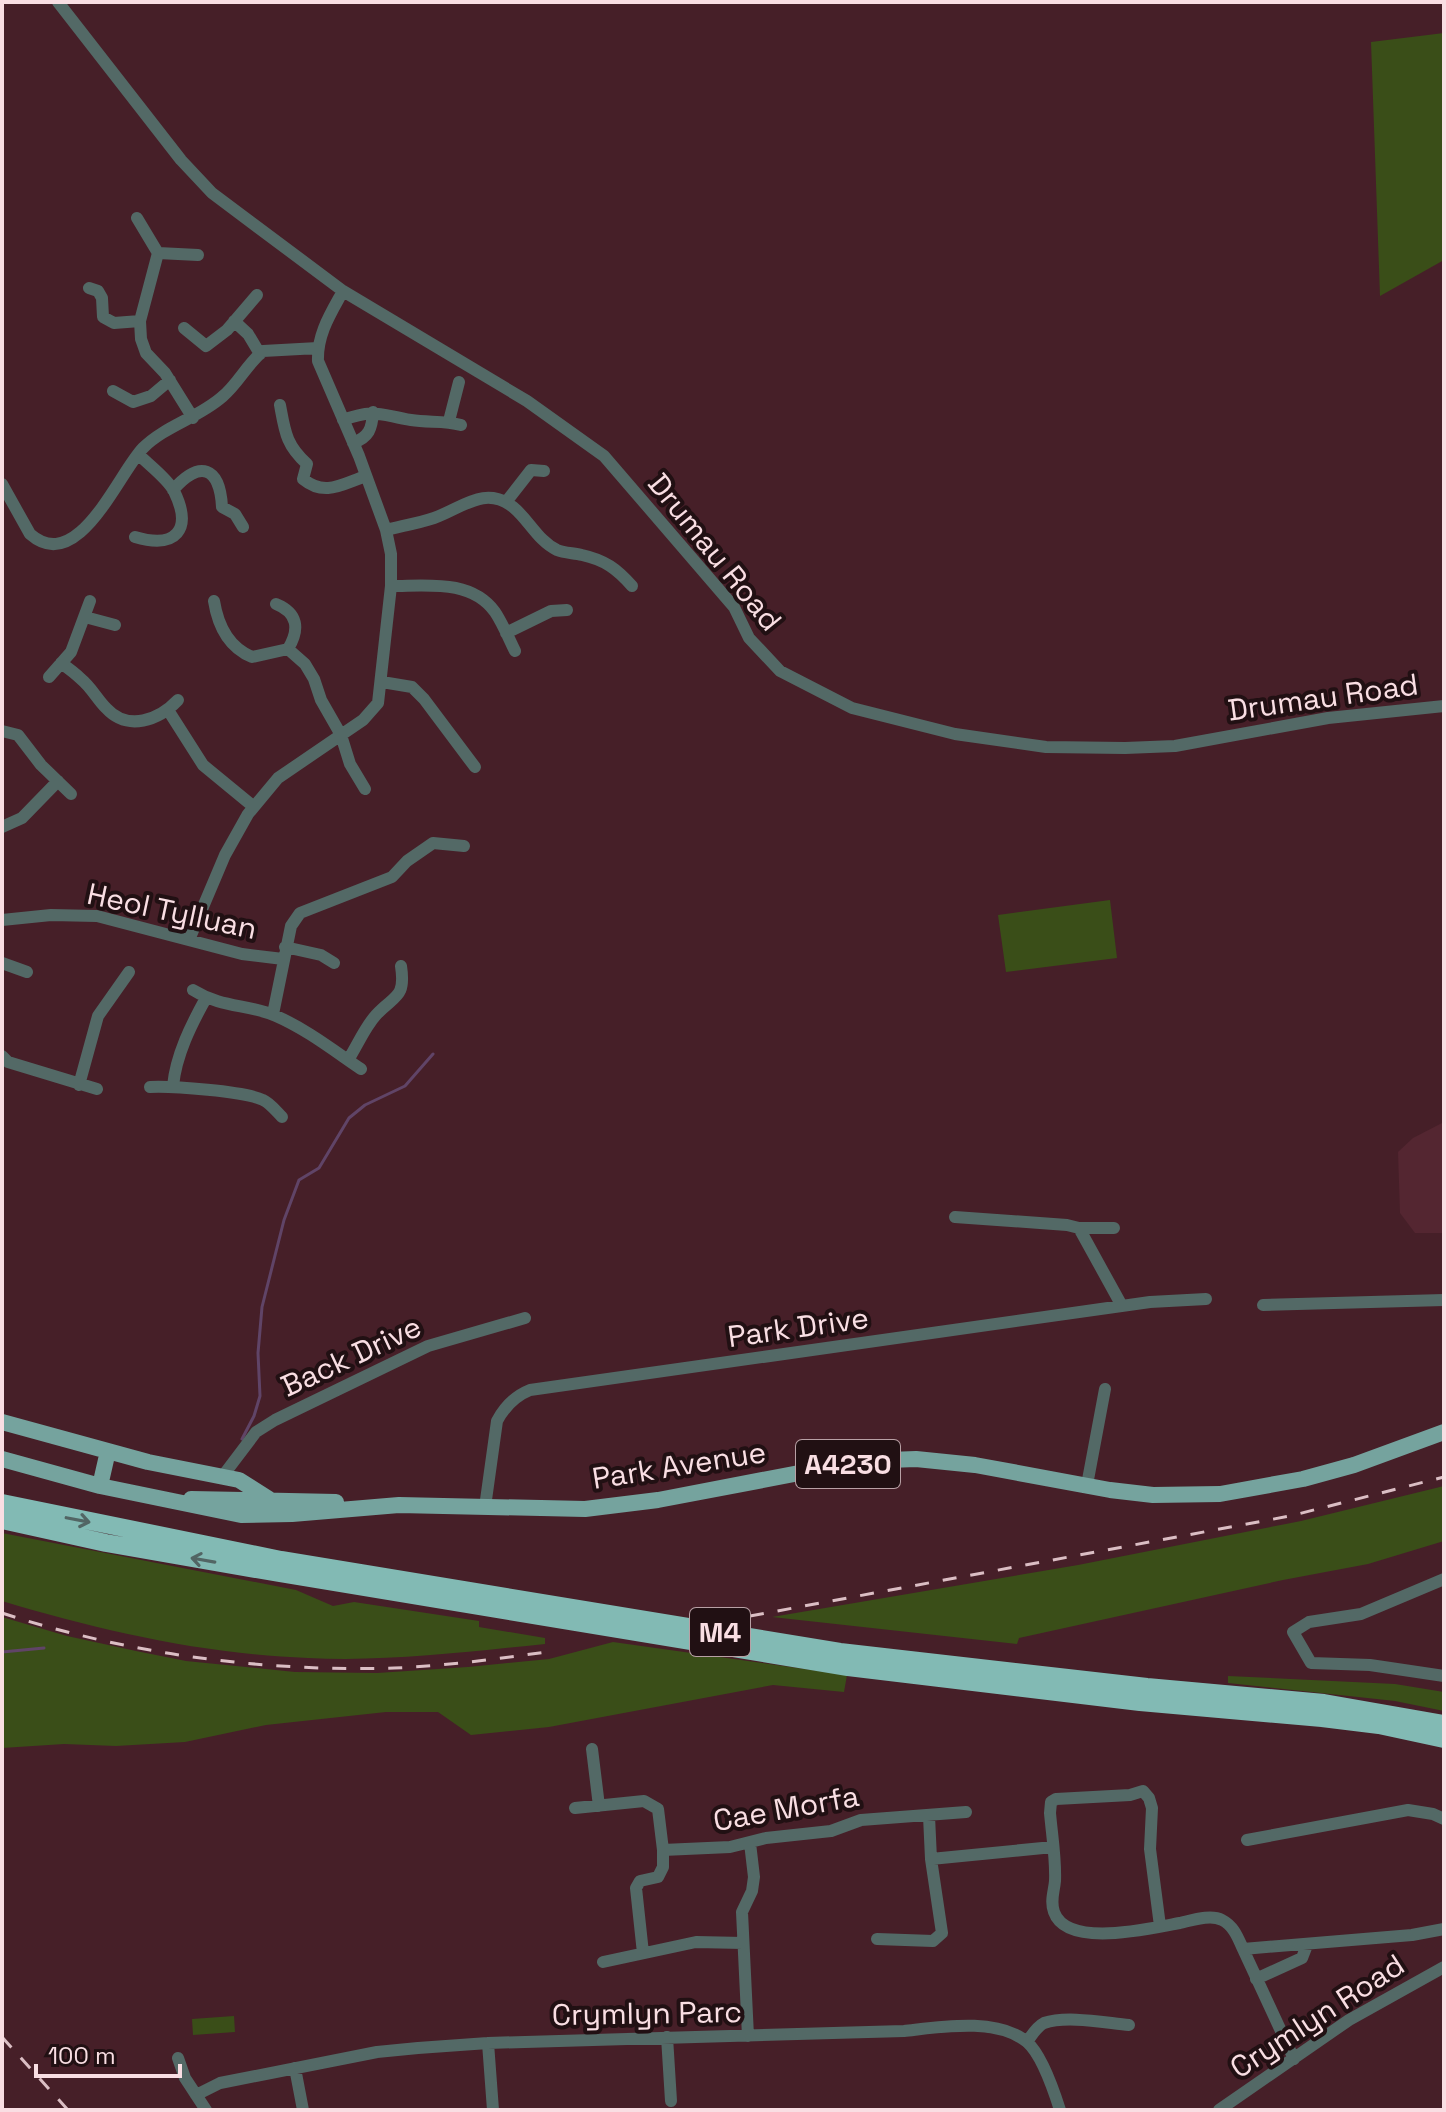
<svg xmlns="http://www.w3.org/2000/svg" width="1446" height="2112" font-family="'Space Grotesk',sans-serif">
	<style>
		.built { fill: #542631 }
		.green { fill: #3a4e18 }
		.lines { fill: none; stroke-linecap: round; stroke-linejoin: round }
		.stream { stroke: #604467; stroke-width: 3 }
		.minor { stroke: #536966; stroke-width: 12 }
		.major { stroke: #75a39e; stroke-width: 16 }
		.highway { stroke: #82bab4; stroke-width: 18 }
		.rail { stroke: #dbbec4; stroke-width: 3; stroke-dasharray: 14 14; stroke-linecap: butt }
		.oneway { stroke: #526564 }
		.labels { text-anchor: middle; dominant-baseline: central; stroke-width: 8; stroke-linejoin: round; paint-order: stroke }
		.shield { fill: #211013; stroke: #b8a0a5; stroke-width: 2 }
		.shield-label { font-size: 28px; font-weight: bold; fill: #f9dee3 }
		.street-label { font-size: 30px; fill: #f9dee3; stroke: #211013 }
	</style>
	<rect width="100%" height="100%" fill="#461f28"/>
	<!-- built -->
	<path class="built" d="M1444 1122V1233H1415L1400 1213 1398 1152 1413 1138Z"/>
	<!-- green -->
	<path class="green" d="M1444 33V260L1380 296 1371 42Z
		M1110 900 1117 958 1006 972 998 915Z
		M1444 1486V1541L1368 1564 1283 1580 1019 1638 1017 1644 772 1617 1078 1565 1301 1521Z
		M2 1533 296 1590 333 1606 354 1602 479 1621V1627L545 1638V1644C466 1652 387 1662 308 1658 203 1654 102 1631 2 1601Z
		M2 1617 67 1636 136 1651 186 1661 295 1672 377 1673 468 1667 549 1659 613 1642 847 1675 844 1692 773 1685 549 1727 471 1735 438 1712H386L266 1725 185 1742 116 1746 64 1744 2 1748Z
		M1228 1676 1395 1684 1444 1692V1711L1395 1701 1228 1683Z
		M234 2016 235 2032 193 2035 192 2019Z"/>
	<g class="lines">
		<!-- stream -->
		<path class="stream" d="M242 1439 254 1416 260 1396 258 1353 262 1307 284 1220 299 1180 319 1168 349 1118 365 1105 405 1086 433 1054
			M2 1652 44 1648"/>
		<!-- minor -->
		<path class="minor" d="M58 2 181 160 212 193 343 291 527 401 604 456 734 607 749 638 780 671 852 708 955 734 1046 747 1125 748 1175 746 1328 718 1444 706
			M137 218 158 253 198 255
			M158 253 140 321 141 339 146 353 165 373 193 418
			M89 288 98 291 102 298 103 317 114 323 140 321
			M234 321 248 334 260 354
			M184 328 206 346 227 330 257 295
			M113 391 133 402 151 396 170 380
			M280 405C285 432 286 445 307 464L303 479C325 497 342 484 366 476
			M343 420C375 408 380 415 411 420 428 423 444 420 461 425
			M449 421 459 382
			M353 443C369 437 372 429 373 412
			M2 484 30 534C78 576 118 474 143 448 165 426 198 418 222 397 238 384 247 364 263 351L318 348
			M173 490C200 459 220 467 222 507L235 514 243 527
			M506 502 531 470 544 471
			M386 530C402 526 419 523 434 518 462 508 485 485 513 507 529 520 538 541 557 550 564 553 574 553 582 555 605 560 617 569 632 586
			M135 537C176 549 193 530 174 491 167 478 149 465 138 454
			M391 586C427 586 471 579 495 612 503 624 509 639 515 651
			M214 601C218 626 228 647 252 657L288 649C300 629 298 613 276 604
			M85 617 115 625
			M506 633 551 611 567 610
			M288 649 305 664 314 679 321 700 341 735 350 764 365 789
			M61 663C68 668 75 673 81 679 91 687 97 699 106 708 128 732 159 720 178 700
			M49 677 71 652 90 601
			M382 682 412 687 424 699 475 767
			M168 710 203 765 254 807
			M2 731 18 735 41 765 71 794
			M2 827 22 818 58 781
			M2 920 51 915 97 916 242 954 283 959
			M189 940 225 855 248 814 278 778 363 720 378 703 391 586V554L386 530 359 456 318 361C317 334 331 313 343 291
			M285 947 321 955 334 963
			M2 963 27 972
			M193 990C224 1009 246 1003 276 1016 306 1029 333 1050 361 1069
			M273 1014 291 926 300 913 392 877 407 861 433 843 464 846
			M2 1056 8 1062 97 1089
			M348 1060C357 1046 365 1027 376 1015 394 995 406 999 401 966
			M79 1085 98 1016 129 972
			M173 1086C176 1055 191 1025 206 998
			M150 1087C171 1086 245 1091 263 1100 270 1103 276 1111 282 1117
			M955 1217 1067 1225 1079 1228H1114
			M1079 1228 1122 1306
			M1263 1305 1444 1300
			M222 1477 256 1432 275 1420 428 1346 525 1318
			M1087 1485 1105 1389
			M485 1507 497 1421C505 1406 515 1396 530 1390L1150 1302 1206 1299
			M1444 1579 1361 1614 1309 1622 1293 1632 1311 1663 1370 1665 1444 1676
			M592 1749 599 1806
			M575 1808 644 1801 658 1809 663 1850
			M1247 1840 1408 1810 1433 1814 1444 1819
			M931 1859 1053 1847
			M1160 1926 1150 1849 1152 1808 1149 1798 1143 1791 1130 1795 1056 1799 1051 1802 1050 1813C1052 1836 1056 1859 1055 1881 1054 1892 1050 1901 1054 1912 1067 1949 1151 1928 1180 1923 1193 1920 1211 1914 1222 1920 1234 1926 1238 1938 1243 1949
			M877 1939 933 1941 942 1933 931 1859 929 1816
			M643 1953 636 1888 640 1881 658 1877 663 1867V1850L730 1847 766 1838 831 1831 861 1820 966 1812
			M603 1962 696 1942 743 1943
			M1256 1979 1302 1958 1307 1945
			M748 2036 742 1912 752 1891 754 1877 750 1843
			M667 2037 671 2101
			M1027 2042C1032 2035 1036 2027 1044 2023 1067 2015 1106 2023 1129 2025
			M488 2043 493 2110
			M178 2058 185 2078 206 2110
			M1294 2059 1243 1949 1412 1935 1444 1929
			M295 2068 303 2110
			M196 2095 220 2083 377 2052 418 2048 488 2043 904 2031C940 2027 997 2017 1027 2042 1042 2055 1054 2091 1060 2110
			M1219 2110 1349 2020 1444 1967"/>
		<!-- major -->
		<path class="major" d="M2 1422 148 1462 239 1480 269 1499
			M2 1459 100 1486 241 1515 292 1514 399 1505 585 1509 658 1500 862 1461 916 1459 975 1465 1110 1490 1153 1495 1220 1494 1303 1479 1354 1465 1444 1432
			M100 1486 108 1451
			M191 1499 336 1502"/>
		<!-- highway -->
		<path class="highway" d="M2 1503 281 1560 840 1652 1147 1687 1324 1703 1444 1724
			M2 1520 106 1543 279 1573 848 1667 1140 1702 1322 1718 1379 1725 1444 1739"/>
		<!-- rail -->
		<path class="rail" d="M2 1613C128 1654 262 1672 394 1668 445 1666 496 1659 546 1652
			M750 1616 1290 1516 1444 1477
			M2 2037 68 2110"/>
	</g>
	<!-- one-way arrows -->
	<defs><path id="oneway-shaft" d="M-6 0H5M1.5-3L5.5 0L1.5 3" fill="none" stroke-width="1.6" stroke-linecap="round" stroke-linejoin="round" transform="scale(2)"/></defs>
	<g class="oneway">
		<use href="#oneway-shaft" transform="translate(78 1520) rotate(11)"/>
		<use href="#oneway-shaft" transform="translate(203 1560) rotate(-170)"/>
	</g>
	<g class="labels">
		<!-- shield labels -->
		<g class="shield">
			<rect x="796" y="1440" width="104" height="48" rx="6"/>
			<rect x="690" y="1608" width="60" height="48" rx="6"/>
		</g>
		<g class="shield-label">
			<text x="848" y="1464">A4230</text>
			<text x="720" y="1632">M4</text>
		</g>
		<!-- street labels -->
		<g class="street-label">
			<text transform="translate(715 552) rotate(51)">Drumau Road</text>
			<text transform="translate(1323 697) rotate(-8)">Drumau Road</text>
			<text transform="translate(172 911) rotate(12)">Heol Tylluan</text>
			<text transform="translate(798 1327) rotate(-8)">Park Drive</text>
			<text transform="translate(351 1356) rotate(-25)">Back Drive</text>
			<text transform="translate(679 1465) rotate(-9)">Park Avenue</text>
			<text transform="translate(786 1808) rotate(-10)">Cae Morfa</text>
			<text transform="translate(647 2013) rotate(-1)">Crymlyn Parc</text>
			<text transform="translate(1317 2016) rotate(-33)">Crymlyn Road</text>
		</g>
	</g>
	<!-- border -->
	<rect width="1446" height="2112" fill="none" stroke="#f9dee3" stroke-width="8"/>
	<!-- scale -->
	<path d="M36 2064v12h144v-12" fill="none" stroke="#f9dee3" stroke-width="4"/>
	<text x="48" y="2064" font-size="24" fill="#f9dee3" stroke="#211013" stroke-width="6" paint-order="stroke">100 m</text>
</svg>
